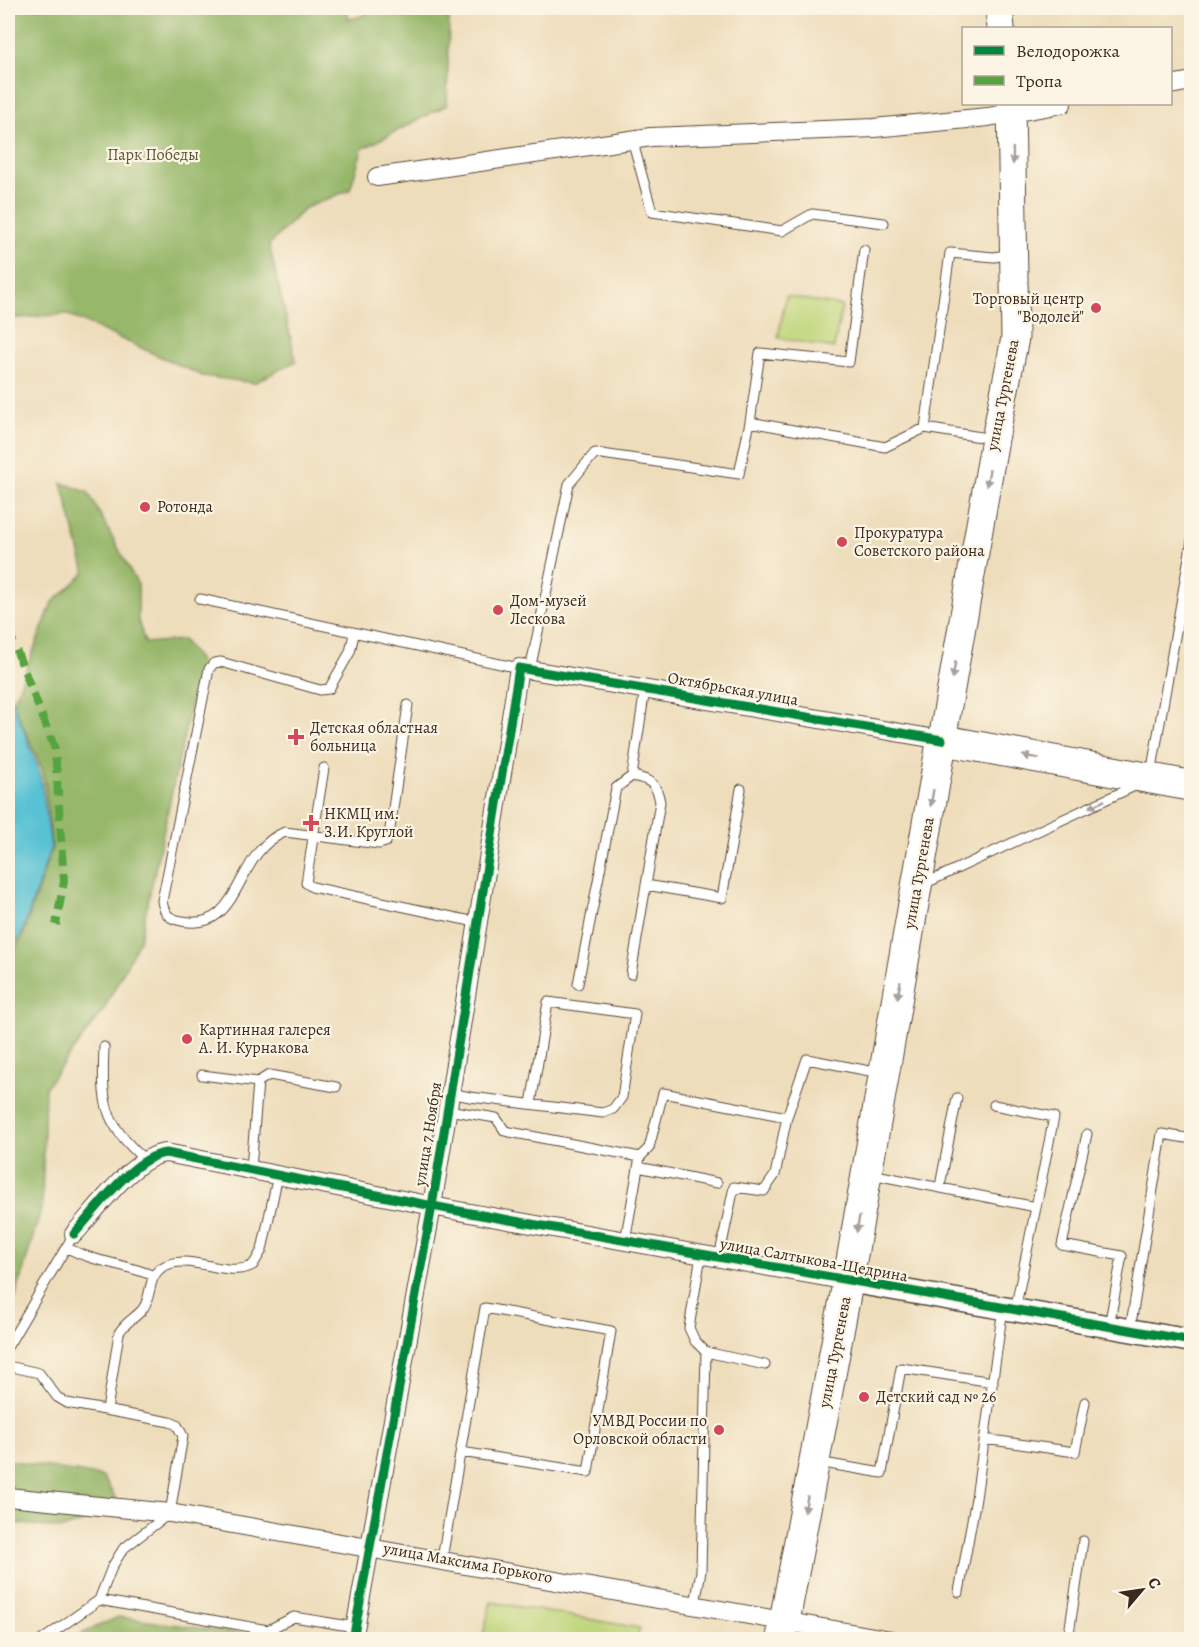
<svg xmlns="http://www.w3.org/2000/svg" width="1199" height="1647" font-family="Alegreya,serif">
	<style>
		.green { fill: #bfd67b; stroke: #7d804c; stroke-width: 1.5 }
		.forest { fill: #97b76b; stroke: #697044; stroke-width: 1.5 }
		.water { fill: #59c2d4; stroke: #4a7679; stroke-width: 1.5 }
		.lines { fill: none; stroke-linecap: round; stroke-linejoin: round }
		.service-casing { stroke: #564536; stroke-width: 11 }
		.minor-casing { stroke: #564536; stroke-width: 20 }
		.tertiary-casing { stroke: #564536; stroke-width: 25 }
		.secondary-casing { stroke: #564536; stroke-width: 29 }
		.primary-casing { stroke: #564536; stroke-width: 32 }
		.service { stroke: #fff; stroke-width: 9 }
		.minor { stroke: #fff; stroke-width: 18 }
		.tertiary { stroke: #fff; stroke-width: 22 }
		.secondary { stroke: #fff; stroke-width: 27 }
		.primary { stroke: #fff; stroke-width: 30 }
		.quiet { stroke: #54a441; stroke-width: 8; stroke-dasharray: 15 8; stroke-linecap: butt }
		.cycleway-casing { stroke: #fcf5e5; stroke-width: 13 }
		.cycleway { stroke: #00873e; stroke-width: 9 }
		.oneway { fill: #a79f9a }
		.poi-dot { fill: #d1495b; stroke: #fcf5e5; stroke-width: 2 }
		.labels { text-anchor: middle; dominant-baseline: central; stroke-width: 4.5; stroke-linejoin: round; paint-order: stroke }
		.park-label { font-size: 16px; fill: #5c5535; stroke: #fcf5e5 }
		.poi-label { font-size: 16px; fill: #3b2a1e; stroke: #fcf5e5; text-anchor: start }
		.street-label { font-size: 16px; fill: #3b2a1e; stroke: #fcf5e5 }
	</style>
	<rect width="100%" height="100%" fill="#fcf5e5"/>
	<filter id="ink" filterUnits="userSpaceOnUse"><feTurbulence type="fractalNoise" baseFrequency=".0167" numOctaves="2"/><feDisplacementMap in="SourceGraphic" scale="12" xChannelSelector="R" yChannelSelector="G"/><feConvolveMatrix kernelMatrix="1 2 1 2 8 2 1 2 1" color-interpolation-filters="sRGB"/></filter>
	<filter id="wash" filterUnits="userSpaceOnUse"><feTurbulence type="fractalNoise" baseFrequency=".008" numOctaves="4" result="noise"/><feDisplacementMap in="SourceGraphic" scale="24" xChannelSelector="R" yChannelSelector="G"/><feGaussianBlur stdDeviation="1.35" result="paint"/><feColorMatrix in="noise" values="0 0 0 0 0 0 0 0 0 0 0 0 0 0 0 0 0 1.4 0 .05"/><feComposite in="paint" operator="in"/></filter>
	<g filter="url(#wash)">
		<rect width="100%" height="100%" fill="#edb"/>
		<!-- green -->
		<path class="green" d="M786 296 842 306 834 348 778 338Z
			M491 1602 640 1628 636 1640 482 1639Z"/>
		<!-- forest -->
		<path class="forest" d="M8 8H347L349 19 362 16 372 8H436L449 19 447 105 362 149 350 190 305 208 269 245 296 361 254 383 203 376 66 314 19 318 8 316Z
			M62 483 88 492 138 585V620L145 643 183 640 200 662 140 939 104 1009 45 1088 42 1206 8 1323V963L23 935 52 847 43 771 13 703 52 603 85 573Z
			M8 1460 103 1477 121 1507 63 1529 8 1522Z
			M118 1617 259 1636 258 1640 70 1639Z"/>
		<!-- water -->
		<path class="water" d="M8 689 40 772 51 847 22 933 8 958Z"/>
	</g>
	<g filter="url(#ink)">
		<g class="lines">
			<!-- service casing -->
			<g class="service-casing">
				<path id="service" d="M632 139 652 212 782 231 812 214 884 223
					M864 250 849 362 760 353 750 422 885 447 925 428
					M993 439 925 428 950 253 994 257 1012 254
					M200 599 519 668
					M354 634 350 652 329 689 320 690 221 662 214 663 209 669 162 901C164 914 169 919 182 921 243 933 233 852 285 832L379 844 386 842 389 836 408 705
					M530 670 569 484 595 453 739 474 750 422
					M324 768 306 883 312 887 480 923
					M1151 774 1192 540
					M924 884 1137 785
					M646 885 722 898 741 789
					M631 974 660 802C657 784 650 779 632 776
					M578 984 616 788 632 776 645 689
					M104 1047C102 1103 102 1121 145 1160
					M202 1075 258 1082 251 1169
					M258 1082 269 1075 336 1087
					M450 1093 470 1097 603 1113 613 1109 622 1097 635 1014 548 1002 531 1104
					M994 1105 1054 1117 1036 1207
					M448 1110 496 1118 505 1131 640 1157 625 1241
					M787 1117 807 1059 880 1073
					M1087 1134 1062 1245 1122 1256 1109 1326
					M640 1157 649 1148 663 1093 787 1117 775 1175 764 1191 734 1187 719 1258
					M638 1167 717 1183
					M871 1174 1036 1207 1015 1310
					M940 1186 957 1098
					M66 1247C94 1263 125 1263 154 1276
					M701 1255 689 1328 695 1341 706 1352
					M1130 1330 1162 1134 1192 1139
					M8 1346 74 1234
					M8 1366 39 1373 57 1397 67 1403 170 1422 177 1425 183 1436 170 1513 123 1549 112 1567 99 1600 42 1640
					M107 1410 119 1333C125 1322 134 1319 142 1310 152 1299 147 1278 161 1268 189 1250 225 1280 253 1265L262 1250 278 1175
					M985 1439 1075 1452 1085 1402
					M817 1462 882 1473 901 1368 993 1382
					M442 1559 485 1308 611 1331 588 1472 461 1452
					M959 1592 976 1498 1003 1308
					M99 1600 268 1630 294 1617 355 1627
					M695 1604 701 1571 706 1352 765 1365
					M1068 1640 1083 1541"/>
			</g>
			<!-- minor casing -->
			<g class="minor-casing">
				<path id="minor" d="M1170 85 1192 81
					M377 177 651 137 874 128 988 117 1062 104
					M74 1234C96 1210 134 1156 166 1153L453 1210 848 1281
					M8 1497 170 1513 891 1640
					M353 1640 432 1206 519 668 942 740"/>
			</g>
			<!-- tertiary casing -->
			<g class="tertiary-casing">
				<path id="tertiary" d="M848 1281 1192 1341"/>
			</g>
			<!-- secondary casing -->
			<g class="secondary-casing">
				<path id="secondary" d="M999 8 1001 28
					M942 740 995 439 1015 338 1011 104"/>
			</g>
			<!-- primary casing -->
			<g class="primary-casing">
				<path id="primary" d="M781 1640 848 1281 942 740 1192 786"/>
			</g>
			<!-- service -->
			<use href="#service" class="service"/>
			<!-- minor -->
			<use href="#minor" class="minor"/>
			<!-- tertiary -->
			<use href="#tertiary" class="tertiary"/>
			<!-- secondary -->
			<use href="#secondary" class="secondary"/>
			<!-- primary -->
			<use href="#primary" class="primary"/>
			<!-- quiet -->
			<path class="quiet" d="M8 629 55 749 64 881 56 925"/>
			<!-- cycleway casing -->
			<g class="cycleway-casing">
				<path id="cycleway" d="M74 1234C96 1210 134 1156 166 1153L453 1210 1192 1341
					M353 1640 432 1206 519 668 942 740"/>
			</g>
			<!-- cycleway -->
			<use href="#cycleway" class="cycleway"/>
		</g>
		<!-- one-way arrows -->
		<defs><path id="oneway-solid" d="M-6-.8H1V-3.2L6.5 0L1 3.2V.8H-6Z" transform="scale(1.5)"/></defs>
		<g class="oneway">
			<use href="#oneway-solid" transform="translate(1013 156) rotate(89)"/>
			<use href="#oneway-solid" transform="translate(988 478) rotate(100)"/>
			<use href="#oneway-solid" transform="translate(954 670) rotate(100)"/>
			<use href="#oneway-solid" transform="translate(1031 757) rotate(-170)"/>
			<use href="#oneway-solid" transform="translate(932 798) rotate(100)"/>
			<use href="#oneway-solid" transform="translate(1097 804) rotate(155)"/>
			<use href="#oneway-solid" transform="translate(899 990) rotate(100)"/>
			<use href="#oneway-solid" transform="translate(858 1224) rotate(100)"/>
			<use href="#oneway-solid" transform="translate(806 1504) rotate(101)"/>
		</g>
	</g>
	<!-- markers -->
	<g class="poi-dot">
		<circle cx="1096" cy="308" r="6"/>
		<circle cx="145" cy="507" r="6"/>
		<circle cx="842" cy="542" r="6"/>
		<circle cx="498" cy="610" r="6"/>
		<path d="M293 728h6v6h6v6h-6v6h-6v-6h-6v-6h6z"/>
		<path d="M308 814h6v6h6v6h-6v6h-6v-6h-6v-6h6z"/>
		<circle cx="187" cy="1039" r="6"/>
		<circle cx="864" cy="1397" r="6"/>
		<circle cx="719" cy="1430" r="6"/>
	</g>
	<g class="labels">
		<!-- park labels -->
		<g class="park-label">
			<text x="153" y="155">Парк Победы</text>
		</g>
		<!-- poi labels -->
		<g class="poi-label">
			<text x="1084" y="299" text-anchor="end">Торговый центр<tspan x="1084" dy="18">"Водолей"</tspan></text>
			<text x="157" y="507">Ротонда</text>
			<text x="854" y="533">Прокуратура<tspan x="854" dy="18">Советского района</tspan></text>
			<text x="510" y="601">Дом-музей<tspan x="510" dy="18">Лескова</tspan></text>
			<text x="310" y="728">Детская областная<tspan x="310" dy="18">больница</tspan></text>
			<text x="324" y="814">НКМЦ им.<tspan x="324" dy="18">З.И. Круглой</tspan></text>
			<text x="199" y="1030">Картинная галерея<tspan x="199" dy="18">А. И. Курнакова</tspan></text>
			<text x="876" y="1397">Детский сад № 26</text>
			<text x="707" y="1421" text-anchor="end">УМВД России по<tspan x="707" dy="18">Орловской области</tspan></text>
		</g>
		<!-- street labels -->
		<g class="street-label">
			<text transform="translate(1003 395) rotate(-79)">улица Тургенева</text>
			<text transform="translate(733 689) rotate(10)">Октябрьская улица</text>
			<text transform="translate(919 873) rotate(-80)">улица Тургенева</text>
			<text transform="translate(428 1134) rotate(-81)">улица 7 Ноября</text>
			<text transform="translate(814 1260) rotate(10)">улица Салтыкова-Щедрина</text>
			<text transform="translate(835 1352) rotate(-79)">улица Тургенева</text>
			<text transform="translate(468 1563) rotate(10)">улица Максима Горького</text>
		</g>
	</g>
	<!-- margin -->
	<rect width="1199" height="1647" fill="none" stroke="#fcf5e5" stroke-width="30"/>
	<!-- legend -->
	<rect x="962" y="27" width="210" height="78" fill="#fcf5e5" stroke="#afa495" stroke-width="1.5"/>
	<rect x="974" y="46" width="30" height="9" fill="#00873e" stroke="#afa495" stroke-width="1.5"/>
	<text x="1016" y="57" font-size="18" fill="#3b2a1e">Велодорожка</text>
	<rect x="974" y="76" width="30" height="9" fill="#54a441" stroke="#afa495" stroke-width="1.5"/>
	<text x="1016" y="87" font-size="18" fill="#3b2a1e">Тропа</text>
	<!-- north arrow -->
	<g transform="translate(1142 1590) rotate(61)" stroke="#fcf5e5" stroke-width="4.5" paint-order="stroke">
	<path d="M0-4.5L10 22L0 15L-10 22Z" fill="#3b2a1e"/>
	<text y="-9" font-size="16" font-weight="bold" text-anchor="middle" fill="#3b2a1e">С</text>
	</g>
</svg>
